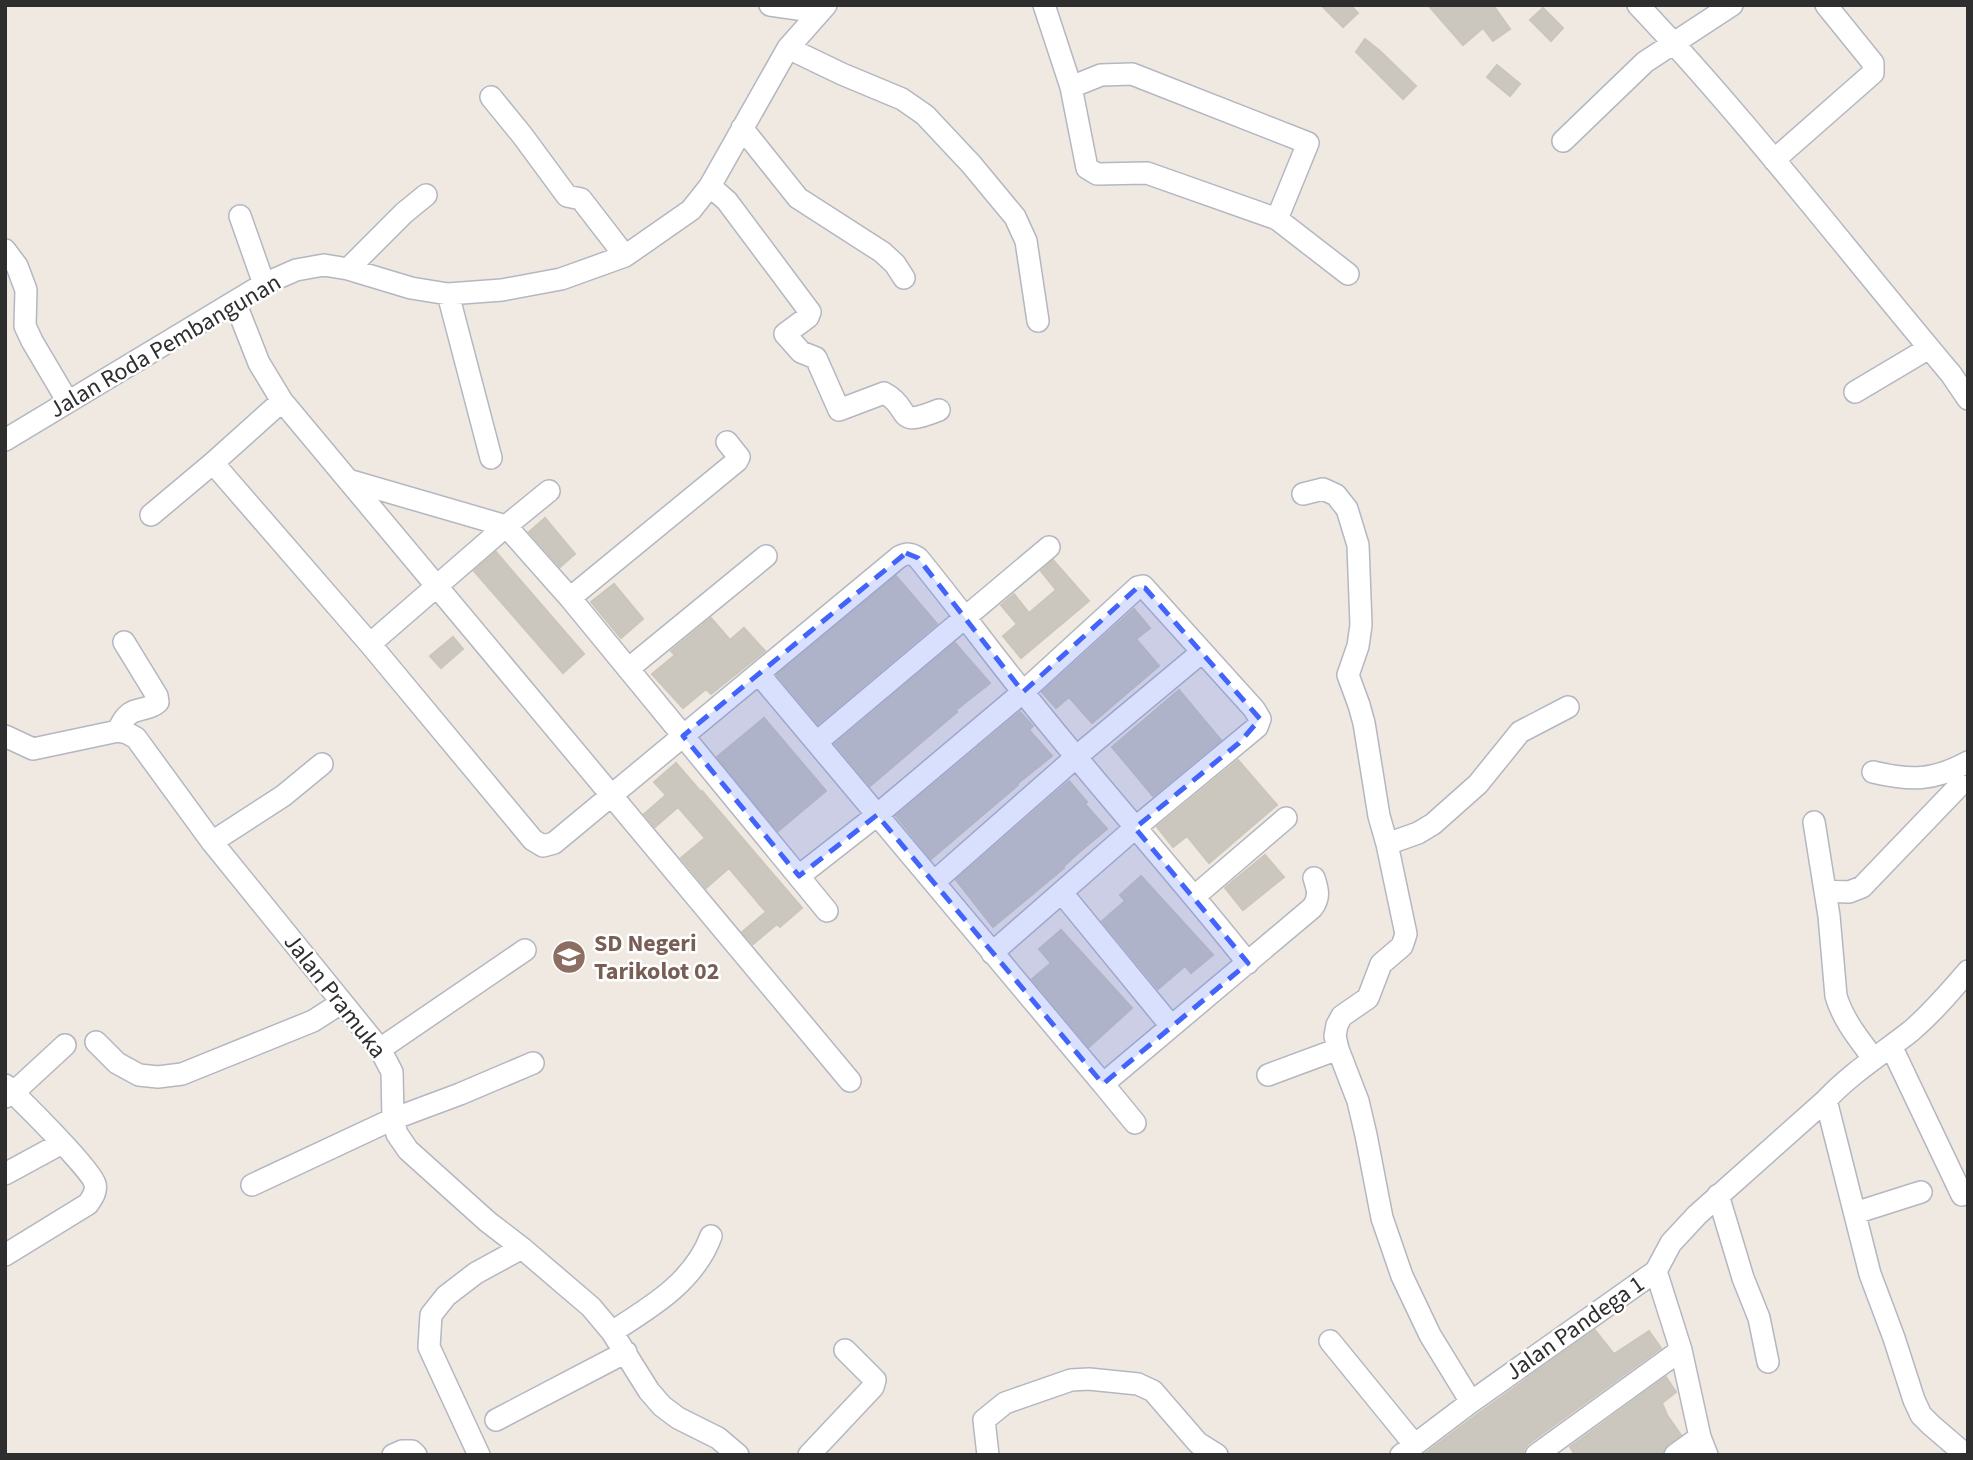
<svg xmlns="http://www.w3.org/2000/svg" width="1973" height="1460" font-family="'Source Sans 3',sans-serif">
	<style>
		.building { fill: #cbc7bf; stroke: #cbc5ba; stroke-width: 2 }
		.lines { fill: none; stroke-linecap: round; stroke-linejoin: round }
		.minor-casing { stroke: #b4b7c1; stroke-width: 24 }
		.minor { stroke: #fff; stroke-width: 21 }
		.marked { fill: #4264fb; fill-opacity: 0.2; stroke: #4264fb; stroke-width: 5; stroke-dasharray: 14 9; stroke-linejoin: round }
		.labels { text-anchor: middle; dominant-baseline: central; stroke-width: 5; stroke-linejoin: round; paint-order: stroke }
		.street-label { font-size: 24px; fill: #2e2e2e; stroke: #fff }
		.education-label { font-size: 24px; font-weight: bold; fill: #785e54; stroke: #fff; text-anchor: start }
	</style>
	<rect width="100%" height="100%" fill="#efe9e1"/>
	<!-- building -->
	<path class="building" d="M1321 5H1350L1358 13 1343 27Z
		M1428 5H1493L1510 29 1493 41 1483 28 1463 45Z
		M1543 8 1563 28 1551 41 1530 20Z
		M1365 39 1380 51 1416 86 1403 99 1356 52Z
		M1497 65 1520 84 1510 96 1487 77Z
		M545 518 575 554 560 567 529 532Z
		M496 552 584 654 563 673 474 571Z
		M1053 560 1089 601 1021 658 1003 636 1017 624 1001 605 1014 594 1029 613 1056 590 1041 571Z
		M896 576 937 624 818 724 777 675Z
		M614 584 643 619 621 638 591 602Z
		M1134 609 1150 628 1136 639 1159 666 1092 723 1069 697 1056 708 1042 692Z
		M711 618 730 640 744 628 765 651 711 694 706 689 683 708 652 674 675 655 671 651Z
		M453 637 463 649 441 668 430 656Z
		M955 643 990 683 956 710 957 712 870 786 835 744Z
		M1179 690 1221 740 1153 796 1112 747Z
		M1020 712 1033 726 1029 730 1052 756 1017 784 1018 785 931 859 896 816Z
		M764 718 826 791 778 831 717 757Z
		M1238 760 1277 805 1209 863 1187 836 1173 847 1157 827Z
		M676 763 701 792 702 791 802 908 780 927 777 924 753 944 742 932 766 912 729 868 706 888 681 858 705 838 678 807 655 827 644 814 666 795 654 782Z
		M1069 781 1087 802 1085 804 1107 829 1077 854 1063 867 1064 868 993 927 956 880Z
		M1265 855 1284 877 1243 910 1225 888Z
		M1141 876 1213 955 1191 973 1185 966 1158 989 1102 921 1125 901 1120 895Z
		M1061 930 1132 1008 1089 1047 1032 979 1051 963 1039 949Z
		M1595 1330 1614 1354 1649 1331 1661 1348 1528 1444 1524 1449 1523 1455H1423L1479 1413Z
		M1666 1377 1676 1392 1662 1403 1667 1415 1681 1435 1667 1445 1662 1455H1575L1570 1447Z"/>
	<g class="lines">
		<!-- minor casing -->
		<g class="minor-casing">
			<path id="minor" d="M770 5 819 12
				M1044 5 1071 87 1087 168 1097 174 1147 173 1277 219 1348 274
				M1638 5C1749 122 1847 251 1951 374L1968 399
				M788 48 842 74 902 99 925 115 971 164 1015 217 1026 241 1038 321
				M1071 87 1101 75 1132 74 1308 143 1277 219
				M491 97 522 135 567 196 581 199 625 256
				M742 128 798 198 882 252 895 264 904 278
				M1563 141 1645 62 1732 5
				M1774 160 1873 73V63L1826 5
				M710 186 727 201 810 312 808 317 785 334 801 352 816 358 839 410 884 393C914 409 892 429 939 410
				M240 216 264 284
				M5 250 17 266 26 290 25 326 32 341 68 402
				M348 269 404 213 426 195
				M448 294 491 458
				M235 302 259 363 282 401 850 1081
				M1855 392 1929 348
				M5 440 264 284 296 270 324 265 348 269 411 288 448 294 502 290 561 279 625 256 691 210 710 186 788 48 826 5
				M213 463 370 644 533 840 543 846 554 843 899 557C907 553 911 553 918 558 954 602 988 648 1023 692 1096 784 1175 871 1248 963
				M348 480 506 526 570 598 827 911
				M1303 494 1323 489 1336 495 1347 509 1358 545 1361 625 1358 646 1348 675 1359 705 1364 723 1379 816 1387 844 1406 934 1402 946 1381 964 1368 998 1342 1016 1337 1025 1335 1036 1338 1049 1358 1101 1366 1135 1382 1218 1402 1276 1430 1335 1471 1402
				M151 515 213 463 282 401
				M570 598 737 461 739 457 727 442
				M370 644 506 526 549 491
				M628 669 766 556
				M759 674 1103 1084 1312 908C1320 898 1318 890 1314 878
				M118 731C120 726 123 720 127 716 135 707 149 711 158 702L157 696 124 642
				M5 736 33 749 118 731 127 733 136 738 212 842 380 1049 392 1072 393 1119 397 1134 408 1150 488 1222 522 1248 591 1307 612 1332 649 1391 662 1406 678 1418 718 1438 738 1455
				M817 742 1049 547
				M1873 772C1911 781 1933 781 1968 762
				M1814 822 1829 916 1836 996C1843 1020 1859 1039 1873 1058
				M212 842 283 796 322 764
				M1387 844 1418 833 1433 824 1478 784 1520 732 1568 707
				M799 876 877 815 1023 692 1138 587 1143 586 1254 709 1260 719 1257 727 1135 828 992 953
				M934 882 1076 757 1202 652
				M1825 891 1849 892 1862 887 1960 785
				M1062 893 1171 1026
				M1195 896 1286 818
				M96 1042 117 1063 139 1075 158 1077 182 1074 313 1021 341 1003
				M1891 1046 1962 1195
				M380 1049 525 950
				M1268 1075 1338 1049
				M1103 1084 1135 1123
				M5 1085C20 1099 92 1170 95 1184 97 1192 92 1198 88 1204L5 1255
				M5 1097 13 1093 65 1045
				M1826 1100 1870 1274 1894 1338 1914 1400 1921 1415 1931 1425 1966 1455
				M5 1174 62 1143
				M252 1185 393 1119 460 1094 533 1063
				M1718 1195 1743 1278 1759 1318 1768 1362
				M1855 1213 1921 1192
				M1656 1271 1681 1350 1700 1437 1707 1455
				M612 1332C651 1307 694 1282 711 1236
				M1330 1341 1414 1444
				M496 1420 626 1352
				M393 1455 402 1451H412L416 1455
				M479 1455 429 1347 431 1315 446 1296 476 1273 522 1248
				M809 1455 873 1387 875 1380 845 1350
				M988 1455 984 1420 1005 1403 1071 1380 1089 1379 1138 1384 1153 1391 1198 1443 1217 1455
				M1401 1455 1471 1402 1656 1271 1671 1243 1697 1215 1826 1100C1851 1073 1882 1054 1911 1031 1932 1013 1950 992 1968 971
				M1536 1455 1681 1350
				M1675 1455 1700 1437"/>
		</g>
		<!-- minor -->
		<use href="#minor" class="minor"/>
	</g>
	<!-- marked area -->
	<path class="marked" d="M906 553 918 558 1023 692 1138 587 1145 588 1260 719 1239 743 1135 828 1248 963 1103 1084 877 815 799 876 683 736Z"/>
	<!-- icons -->
	<defs>
		<g id="school-disc" transform="scale(1.75)"><circle r="9.5" fill="#8d6e63" stroke="#fff"/><path d="M0-5L7-2L0 1L-7-2ZM-4 1L0 2.5L4 1V4Q0 6-4 4Z" fill="#fff"/></g>
	</defs>
	<g fill-rule="evenodd">
		<use href="#school-disc" x="569" y="957"/>
	</g>
	<g class="labels">
		<!-- street labels -->
		<g class="street-label">
			<text transform="translate(165 346) rotate(-30)">Jalan Roda Pembangunan</text>
			<text transform="translate(335 996) rotate(52)">Jalan Pramuka</text>
			<text transform="translate(1575 1328) rotate(-35)">Jalan Pandega 1</text>
		</g>
		<!-- education labels -->
		<g class="education-label">
			<text x="594" y="943">SD Negeri<tspan x="594" dy="28">Tarikolot 02</tspan></text>
		</g>
	</g>
	<!-- border -->
	<rect width="1973" height="1460" fill="none" stroke="#2e2e2e" stroke-width="14"/>
</svg>
